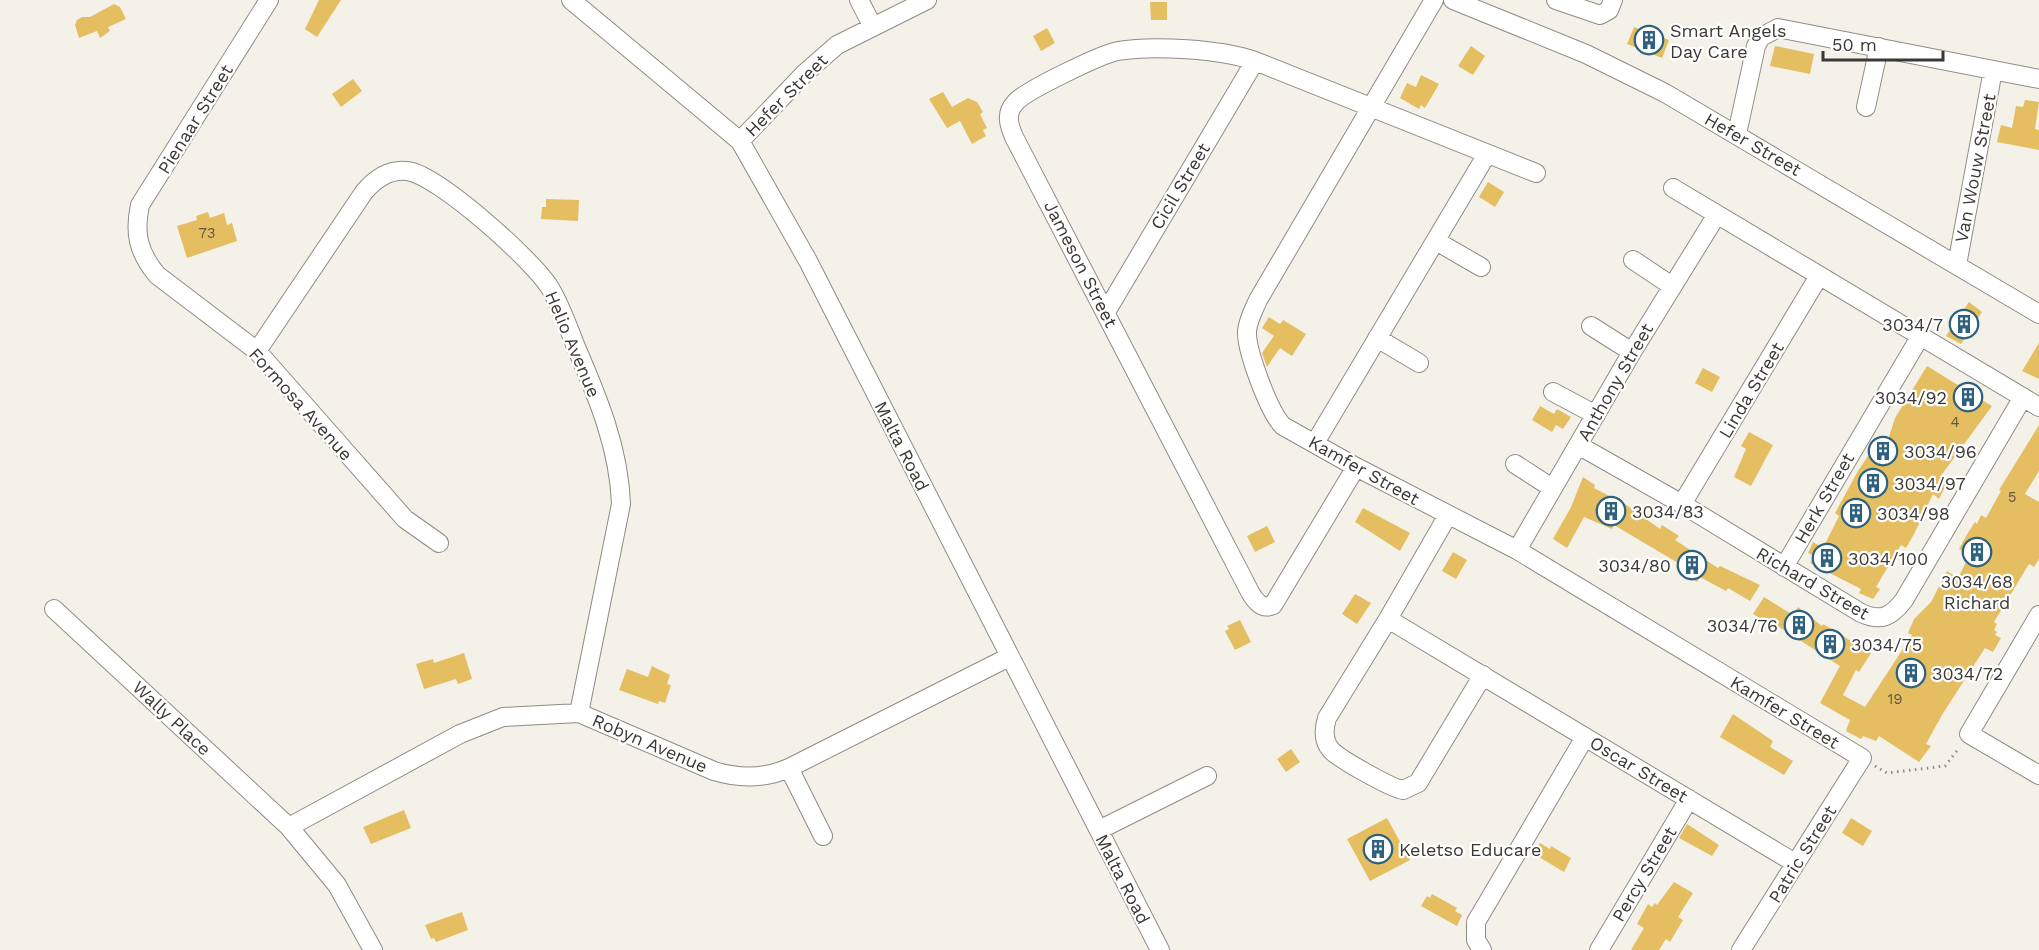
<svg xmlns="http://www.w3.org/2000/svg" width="2039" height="950" font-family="'Work Sans',sans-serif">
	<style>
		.building { fill: #e5be62 }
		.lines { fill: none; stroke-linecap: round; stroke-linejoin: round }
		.minor-casing { stroke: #8f8c85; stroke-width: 20 }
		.path { stroke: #908d88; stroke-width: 3; stroke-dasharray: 1.5 4.5; stroke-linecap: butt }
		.minor { stroke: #fff; stroke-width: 18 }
		.labels { text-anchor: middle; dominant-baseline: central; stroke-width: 4.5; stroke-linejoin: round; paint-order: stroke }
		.number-label { font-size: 15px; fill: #665a41 }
		.poi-label { font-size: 18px; fill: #3b3936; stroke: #fff; text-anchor: start }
		.street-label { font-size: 18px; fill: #3b3936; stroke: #fff }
	</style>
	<rect width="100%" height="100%" fill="#f4f1e9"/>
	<!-- building -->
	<path class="building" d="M319 0H341L317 37 305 29Z
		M1150 2H1167V20H1151Z
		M114 4 120 7 126 19 108 27 110 31 100 38 97 31 79 38 75 25 77 20 82 17H90Z
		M1634 27 1669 40 1662 58 1627 44Z
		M1047 28 1055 43 1041 51 1033 36Z
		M1471 46 1485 56 1473 75 1458 66Z
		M1775 46 1814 54 1810 74 1770 66Z
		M1421 75 1439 84 1425 108 1421 105 1419 109 1400 98 1407 83 1416 87Z
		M353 79 362 91 341 107 332 94Z
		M943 92 952 107 968 98 977 102 983 112 980 114 987 128 983 130 986 136 972 144 960 121 947 128 929 99Z
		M2025 100 2039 102 2035 129 2039 130V150L1997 142 2001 125 2012 128 2016 106 2023 107Z
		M1488 182 1504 192 1495 207 1479 197Z
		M546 199 579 200 578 221 541 219 542 207H546Z
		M208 212 210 218 224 213 227 225 232 223 237 241 187 258 177 226 197 220 196 216Z
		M1969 302 1982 312 1961 344 1946 336Z
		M1269 317 1280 324 1283 320 1306 334 1292 356 1280 348 1267 367 1262 353 1274 336 1262 328Z
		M2039 343V379L2022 371Z
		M1927 366 1992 406 1940 477 1948 481 1939 499 1933 494 1914 534 1906 548 1901 545 1876 587 1880 589 1873 599 1859 593 1861 589 1810 563 1814 556 1808 553 1813 542 1823 548 1839 516 1835 513 1858 471 1878 441 1886 446 1895 418Z
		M1703 368 1720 377 1712 392 1695 383Z
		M1540 406 1554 414 1557 409 1571 417 1563 429 1556 425 1552 432 1532 420Z
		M2039 425V471L2025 494 2039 502V559L2034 567 2029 564 1994 622 1997 624 1994 630 1997 632 1995 635 2001 638 1993 652 1985 648 1942 715 1926 744 1931 746 1919 762 1879 736 1876 741 1863 736 1861 739 1846 731 1850 720 1820 703 1840 666 1770 621 1768 623 1753 614 1764 597 1793 615 1798 607 1822 626 1823 624 1871 653 1859 672 1856 670 1843 695 1865 707 1912 635 1908 633 1914 619 1931 602 1947 571 1958 578 1970 554 1959 549 1966 536 1975 522 1977 524 1981 515 1986 518 2001 491 1999 490Z
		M1749 432 1773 445 1751 486 1734 477 1746 449 1741 446Z
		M1583 477 1595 485 1594 488 1625 504 1660 529 1662 525 1679 536 1675 540 1718 568 1720 566 1760 585 1750 601 1728 588 1726 591 1700 577 1697 582 1676 568 1678 563 1614 525 1612 529 1584 517 1567 548 1553 539 1571 507Z
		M1363 508 1410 533 1400 551 1355 522Z
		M1267 526 1275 542 1255 552 1247 536Z
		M1453 552 1467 560 1456 579 1442 571Z
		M1355 594 1371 603 1357 624 1342 614Z
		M1240 620 1251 642 1235 650 1225 631 1229 629 1227 626Z
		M464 653 472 679 458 684 456 679 424 689 416 664 433 659 434 663Z
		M652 666 670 675 667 684 671 685 665 703 659 701 658 704 619 690 627 669 648 677Z
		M1733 714 1773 741 1770 747 1793 761 1784 775 1720 737Z
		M1291 749 1300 762 1286 772 1277 759Z
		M404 810 411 828 371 844 363 827Z
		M1387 818 1410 860 1370 881 1347 839Z
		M1851 818 1872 831 1863 846 1842 833Z
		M1687 824 1719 845 1712 856 1679 838Z
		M1540 843 1550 849 1551 846 1571 858 1564 872 1534 854Z
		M1674 882 1693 893 1678 917 1683 920 1670 942 1666 939 1659 950H1631L1644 928 1637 924 1648 904 1652 907 1655 903 1657 905Z
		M1432 894 1457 908 1455 911 1462 915 1457 926 1421 906 1427 896 1430 898Z
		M462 912 468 930 436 942 434 938 431 939 425 925Z"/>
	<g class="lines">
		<!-- minor casing -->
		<g class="minor-casing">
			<path id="minor" d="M269 0 140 205C134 233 138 252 157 275L257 351 405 519 439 543
				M571 0 740 141 808 261 1160 950
				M859 0 873 27
				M1434 0 1258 300C1254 309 1248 320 1247 331 1246 350 1269 412 1283 426L1356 467 1517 550 1862 758 1741 950
				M1453 0 1586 54 1665 93 2039 314
				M1556 0 1600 15 1609 10 1613 0
				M1866 107 1879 47
				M1737 134 1756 46 1761 37 1778 28 2039 79
				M740 141 805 73 837 45 927 0
				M1673 188 2039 407
				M1436 241 1481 267
				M1633 260 1672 286
				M1957 265 1993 70
				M1106 312 1255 61
				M1591 326 1632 352
				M1377 338 1419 363
				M257 351 364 192C375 179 389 169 407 171 437 174 534 261 550 288 561 306 568 327 576 347 598 398 619 448 621 504L579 713
				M1553 392 1596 415
				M1315 443 1487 154
				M1578 445 1682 504 1861 613C1881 622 1891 617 1904 600L2023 397
				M1515 464 1552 488
				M1356 467 1273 605C1262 610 1255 601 1250 592L1014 137C1009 125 1005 114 1015 103 1024 91 1102 54 1118 51 1153 45 1221 49 1255 61L1536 173
				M1682 504 1819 276
				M1448 515 1388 619 1795 863
				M1517 550 1632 352 1716 216
				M1784 567 1920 337
				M54 609 289 827 337 885 373 950
				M2039 615 1969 734 2039 775
				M1388 619 1327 718C1324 728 1323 741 1331 750 1339 759 1391 788 1403 790L1418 783 1483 675
				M789 768 823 836
				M289 827 460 734 503 717 579 713 714 771C740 779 764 779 789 768L1009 657
				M1099 830 1207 776
				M1482 950 1476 940V922L1585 737
				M1599 950 1689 799"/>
		</g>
		<!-- path -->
		<path class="path" d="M1875 766 1887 773 1945 766 1959 748"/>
		<!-- minor -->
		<use href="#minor" class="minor"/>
	</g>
	<!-- icons -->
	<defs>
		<g id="building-ring" transform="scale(1.5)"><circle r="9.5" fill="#fff" stroke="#2e617e" stroke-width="1.5"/><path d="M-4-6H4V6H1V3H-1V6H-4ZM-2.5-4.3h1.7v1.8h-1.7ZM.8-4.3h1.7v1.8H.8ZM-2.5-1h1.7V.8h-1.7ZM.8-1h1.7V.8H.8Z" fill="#2e617e"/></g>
	</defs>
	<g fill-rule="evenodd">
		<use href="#building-ring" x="1649" y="40"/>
		<use href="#building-ring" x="1964" y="324"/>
		<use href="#building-ring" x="1968" y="397"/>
		<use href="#building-ring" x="1883" y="451"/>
		<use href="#building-ring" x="1873" y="483"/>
		<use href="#building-ring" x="1611" y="511"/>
		<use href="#building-ring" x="1856" y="513"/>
		<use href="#building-ring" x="1977" y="552"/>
		<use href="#building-ring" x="1827" y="558"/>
		<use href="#building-ring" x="1692" y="565"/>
		<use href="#building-ring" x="1799" y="625"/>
		<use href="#building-ring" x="1830" y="644"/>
		<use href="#building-ring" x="1911" y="673"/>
		<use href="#building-ring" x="1378" y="849"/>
	</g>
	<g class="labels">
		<!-- number labels -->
		<g class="number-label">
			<text x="207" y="233">73</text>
			<text x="1955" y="422">4</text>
			<text x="2012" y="497">5</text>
			<text x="1895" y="699">19</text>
		</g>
		<!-- poi labels -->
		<g class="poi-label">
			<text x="1670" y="30">Smart Angels<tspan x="1670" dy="21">Day Care</tspan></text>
			<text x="1943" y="324" text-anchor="end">3034/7</text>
			<text x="1947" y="397" text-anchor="end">3034/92</text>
			<text x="1904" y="451">3034/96</text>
			<text x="1894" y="483">3034/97</text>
			<text x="1632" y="511">3034/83</text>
			<text x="1877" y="513">3034/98</text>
			<text x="1848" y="558">3034/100</text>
			<text x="1671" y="565" text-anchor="end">3034/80</text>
			<text x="1977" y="581" text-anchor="middle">3034/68<tspan x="1977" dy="21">Richard</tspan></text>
			<text x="1778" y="625" text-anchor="end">3034/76</text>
			<text x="1851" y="644">3034/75</text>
			<text x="1932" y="673">3034/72</text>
			<text x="1399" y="849">Keletso Educare</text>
		</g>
		<!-- street labels -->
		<g class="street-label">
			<text transform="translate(786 95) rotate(-45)">Hefer Street</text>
			<text transform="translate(195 119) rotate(-58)">Pienaar Street</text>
			<text transform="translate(1753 144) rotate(30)">Hefer Street</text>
			<text transform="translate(1975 168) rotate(-79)">Van Wouw Street</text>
			<text transform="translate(1180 186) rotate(-59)">Cicil Street</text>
			<text transform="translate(1081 264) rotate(63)">Jameson Street</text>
			<text transform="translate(573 344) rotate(67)">Helio Avenue</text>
			<text transform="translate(1615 382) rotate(-60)">Anthony Street</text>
			<text transform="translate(1751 390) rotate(-59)">Linda Street</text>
			<text transform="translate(301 404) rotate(48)">Formosa Avenue</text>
			<text transform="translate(902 446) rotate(63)">Malta Road</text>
			<text transform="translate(1364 470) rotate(29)">Kamfer Street</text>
			<text transform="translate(1824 498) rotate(-60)">Herk Street</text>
			<text transform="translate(1813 583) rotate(30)">Richard Street</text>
			<text transform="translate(1785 712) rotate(31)">Kamfer Street</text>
			<text transform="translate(172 718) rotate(43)">Wally Place</text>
			<text transform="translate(650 743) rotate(23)">Robyn Avenue</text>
			<text transform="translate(1639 769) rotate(31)">Oscar Street</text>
			<text transform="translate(1802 854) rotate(-58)">Patric Street</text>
			<text transform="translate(1644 874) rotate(-59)">Percy Street</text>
			<text transform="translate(1123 879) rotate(63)">Malta Road</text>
		</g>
	</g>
	<!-- scale -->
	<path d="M1823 51v9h120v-9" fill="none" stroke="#3b3936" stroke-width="3"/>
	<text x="1832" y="51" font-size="18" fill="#3b3936" stroke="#ffffff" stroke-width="4.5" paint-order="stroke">50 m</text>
</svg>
